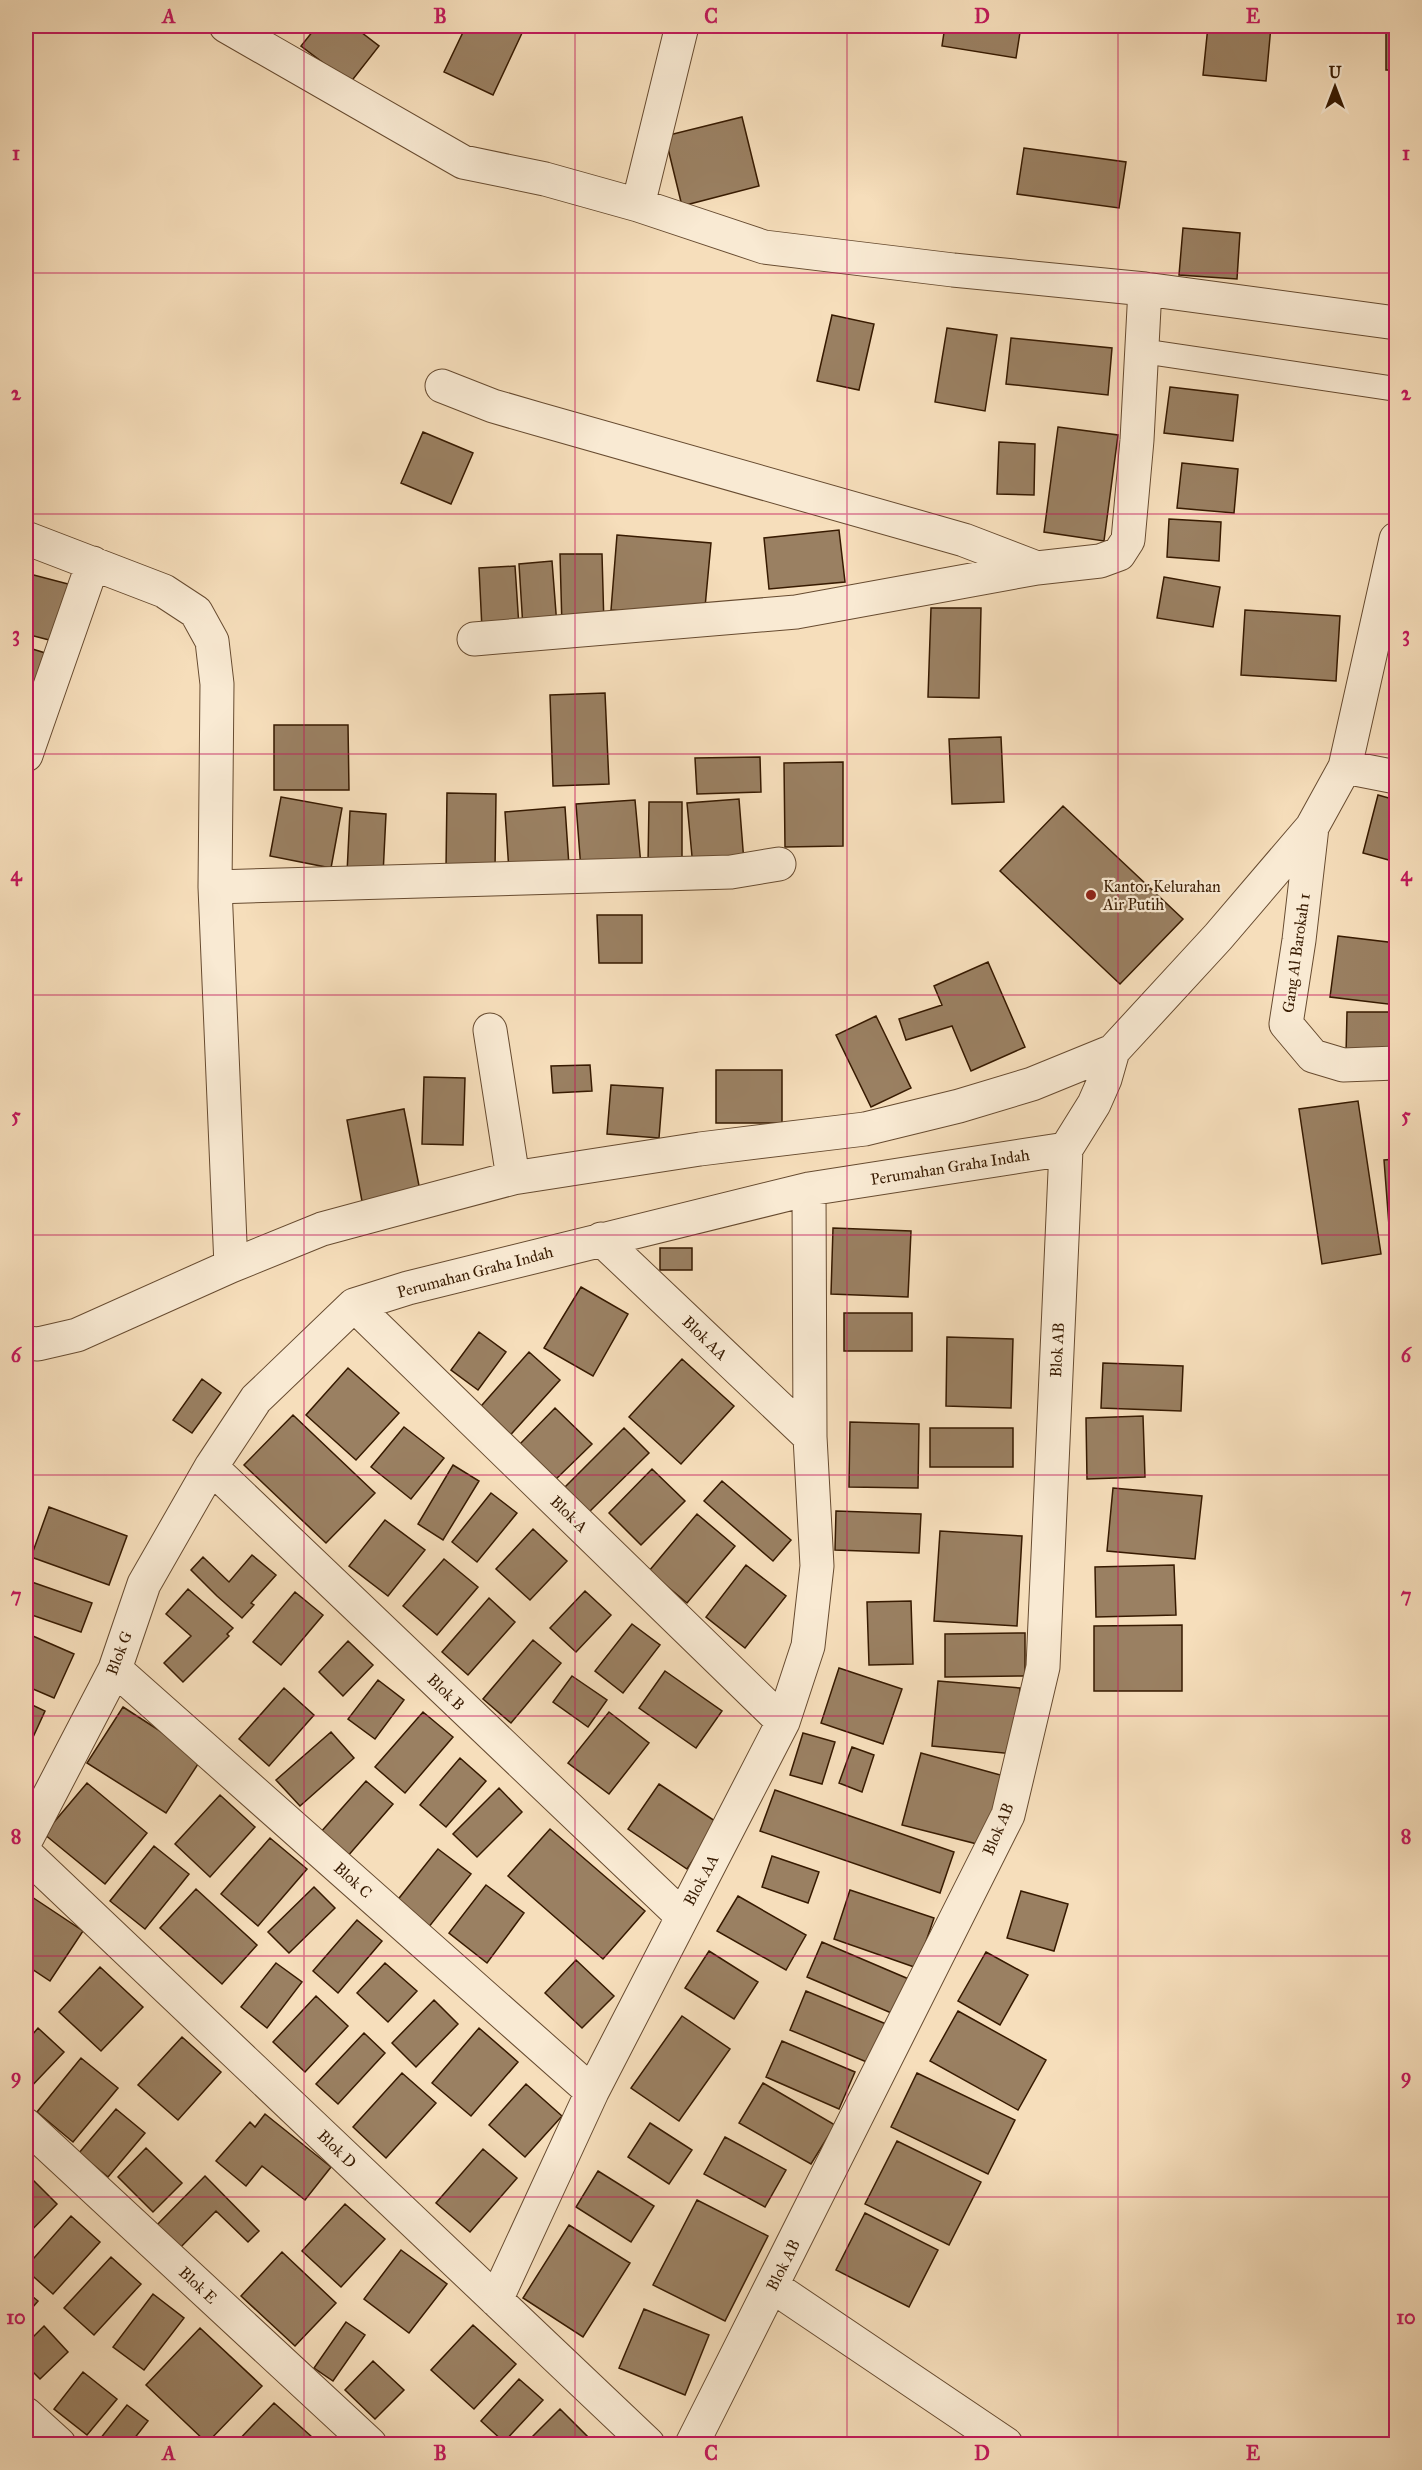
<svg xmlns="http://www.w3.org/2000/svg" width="1422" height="2470" font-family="'IM FELL Great Primer',serif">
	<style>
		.building { fill: #9a8062; stroke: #371a01; stroke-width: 1.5 }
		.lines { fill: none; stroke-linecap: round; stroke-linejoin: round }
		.service-casing { stroke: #674b30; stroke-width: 26 }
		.minor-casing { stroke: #674b30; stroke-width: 35 }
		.service { stroke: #f9ead3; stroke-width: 24 }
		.minor { stroke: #f9ead3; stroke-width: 33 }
		.grid { fill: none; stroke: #c2185b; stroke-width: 1.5; stroke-opacity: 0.55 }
		.poi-dot { fill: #8f2418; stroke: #f9ead3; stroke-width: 2 }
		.labels { text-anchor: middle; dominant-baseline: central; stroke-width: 4.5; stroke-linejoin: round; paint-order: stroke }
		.poi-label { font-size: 16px; fill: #371a01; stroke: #f9ead3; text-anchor: start }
		.street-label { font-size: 16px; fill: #371a01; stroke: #f9ead3 }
		.neatline { fill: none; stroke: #c2185b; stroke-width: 2 }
		.grid-label { font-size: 20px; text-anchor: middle; font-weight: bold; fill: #c2185b }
	</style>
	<rect width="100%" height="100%" fill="#f6debb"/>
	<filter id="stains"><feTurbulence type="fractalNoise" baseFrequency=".00333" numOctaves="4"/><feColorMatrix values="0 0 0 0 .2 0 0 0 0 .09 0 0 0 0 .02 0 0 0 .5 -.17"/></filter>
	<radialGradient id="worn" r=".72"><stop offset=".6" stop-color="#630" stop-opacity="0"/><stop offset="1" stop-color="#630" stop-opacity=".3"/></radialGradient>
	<!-- building -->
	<path class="building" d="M317 26H353L379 46 350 83 301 46Z
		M466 26H511L523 31 493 95 444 72Z
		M945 26H1021L1016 58 942 46Z
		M1208 26H1271L1266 81 1203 75Z
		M1386 26H1396V70H1386Z
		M742 117 759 186 682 206 665 136Z
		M1024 148 1126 162 1119 208 1017 194Z
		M1183 228 1240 233 1237 279 1179 275Z
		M832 315 874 324 859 390 817 381Z
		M947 328 997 335 985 411 935 402Z
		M1011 338 1112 348 1108 395 1006 384Z
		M1170 387 1238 395 1233 441 1164 433Z
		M1058 427 1118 435 1104 541 1044 532Z
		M423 432 473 453 451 504 401 483Z
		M999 442 1035 444 1034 495 997 494Z
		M1182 463 1238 469 1234 513 1177 508Z
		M1169 519 1221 522 1219 561 1167 557Z
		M839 530 845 582 769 589 764 538Z
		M617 535 711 543 704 618 611 610Z
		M560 554H602L604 626 562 627Z
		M552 561 557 626 523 628 519 564Z
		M515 566 519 627 482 629 479 568Z
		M26 573 72 585 57 642 26 634Z
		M1164 577 1220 587 1213 627 1157 618Z
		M931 608H981L979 698 928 697Z
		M1245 610 1340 616 1336 681 1241 675Z
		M26 647 55 656 26 716Z
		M605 693 609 784 553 786 550 695Z
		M274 725H348L349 790H274Z
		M1001 737 1004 802 952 804 949 739Z
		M760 757 761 792 697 794 695 758Z
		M843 762V846L785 847 784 763Z
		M447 793 496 794 495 870 446 869Z
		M1378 795 1396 800V862L1363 853Z
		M281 797 342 808 331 868 270 856Z
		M739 799 744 862 693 867 687 803Z
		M635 800 641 865 581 870 576 804Z
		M649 802H682V864H648Z
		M1063 806 1183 919 1120 984 1000 871Z
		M565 807 569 866 509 871 505 812Z
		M350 811 386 814 383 875 347 873Z
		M597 915H642V963H599Z
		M1338 936 1396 943V1005L1330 997Z
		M988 962 1025 1047 971 1071 952 1026 906 1040 899 1019 942 1005 934 986Z
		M1347 1012H1396V1056L1346 1055Z
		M876 1016 911 1088 871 1107 836 1035Z
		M590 1065 592 1091 553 1093 551 1066Z
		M716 1070H782V1123H716Z
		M424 1077 465 1078 463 1145 422 1144Z
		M611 1085 663 1088 659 1138 607 1134Z
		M1358 1101 1381 1254 1322 1264 1299 1109Z
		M404 1109 422 1201 364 1212 347 1120Z
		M1396 1159V1252H1391L1384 1160Z
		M833 1228 911 1231 908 1297 831 1294Z
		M660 1248H692V1270H660Z
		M581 1287 628 1314 593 1376 544 1348Z
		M844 1313H912V1351H844Z
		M479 1332 506 1352 478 1390 451 1370Z
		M947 1337 1013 1339 1011 1408 946 1406Z
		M529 1352 560 1380 505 1441 475 1413Z
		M682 1359 734 1406 681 1464 629 1417Z
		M1103 1363 1183 1366 1181 1411 1101 1408Z
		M348 1368 399 1413 356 1460 306 1415Z
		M202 1379 221 1393 192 1433 173 1420Z
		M555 1408 592 1444 555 1480 520 1444Z
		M293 1415 375 1493 326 1543 244 1465Z
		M1143 1416 1145 1477 1087 1479 1086 1418Z
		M850 1422 919 1424 918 1488 849 1487Z
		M404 1427 444 1458 411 1499 371 1467Z
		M624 1428 649 1453 584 1517 560 1492Z
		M930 1428H1013V1467H930Z
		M453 1465 479 1481 443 1540 418 1524Z
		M652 1469 685 1501 641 1545 609 1513Z
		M722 1481 791 1540 773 1561 704 1501Z
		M1113 1488 1202 1496 1195 1559 1107 1551Z
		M491 1493 517 1513 477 1562 452 1542Z
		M49 1507 127 1536 109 1585 31 1557Z
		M836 1511 921 1514 919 1553 835 1550Z
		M697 1514 735 1546 687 1603 649 1571Z
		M385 1520 425 1550 388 1596 349 1566Z
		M533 1529 567 1561 530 1600 496 1569Z
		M940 1531 1022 1536 1017 1626 934 1621Z
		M252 1555 276 1575 251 1603 254 1605 242 1618 217 1596 191 1570 203 1557 229 1582Z
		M444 1559 478 1587 437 1635 403 1606Z
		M746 1565 786 1596 745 1648 706 1617Z
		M1174 1565 1176 1615 1096 1617 1095 1567Z
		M26 1580 92 1603 81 1632 26 1613Z
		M188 1589 233 1628 227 1634 229 1636 183 1682 164 1663 191 1636 166 1614Z
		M585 1591 611 1615 576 1652 550 1628Z
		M295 1592 323 1615 281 1665 253 1642Z
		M489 1598 515 1622 468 1675 442 1652Z
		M911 1601 913 1664 869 1665 867 1602Z
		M632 1624 660 1645 623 1693 595 1671Z
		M1182 1625V1691H1094V1626Z
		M26 1633 74 1654 54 1698 26 1686Z
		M1025 1633V1676L945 1677V1634Z
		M533 1640 561 1663 511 1723 483 1699Z
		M348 1641 373 1665 343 1696 319 1672Z
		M839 1668 902 1689 883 1744 821 1723Z
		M665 1671 722 1711 696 1748 639 1708Z
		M572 1676 607 1700 588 1727 553 1702Z
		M378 1680 404 1700 375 1739 348 1719Z
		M938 1681 1020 1688 1014 1754 932 1746Z
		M284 1688 314 1715 269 1766 239 1739Z
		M26 1702 45 1711 29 1746 26 1744Z
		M123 1707 202 1758 166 1813 87 1763Z
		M423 1712 453 1737 405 1793 375 1767Z
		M609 1712 649 1743 609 1794 568 1763Z
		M331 1732 354 1758 300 1806 276 1780Z
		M803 1733 835 1742 822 1784 790 1775Z
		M852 1747 874 1755 862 1792 839 1783Z
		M921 1753 1004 1776 985 1846 902 1825Z
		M460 1758 486 1781 446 1827 420 1805Z
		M366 1781 393 1804 347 1857 320 1833Z
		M87 1783 147 1833 105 1884 44 1834Z
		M659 1784 718 1823 687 1869 628 1829Z
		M499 1788 522 1812 477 1857 453 1834Z
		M775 1790 954 1852 940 1893 760 1831Z
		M220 1795 255 1827 210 1877 175 1844Z
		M550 1829 645 1911 603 1959 508 1876Z
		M270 1838 307 1869 258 1926 221 1894Z
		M154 1846 189 1874 145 1929 110 1901Z
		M438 1849 471 1874 428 1928 396 1902Z
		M772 1856 819 1872 808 1903 762 1887Z
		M486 1885 524 1913 487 1963 449 1933Z
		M314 1887 335 1908 289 1953 268 1932Z
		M196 1889 257 1945 222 1984 160 1928Z
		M850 1890 934 1918 917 1968 834 1939Z
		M1021 1891 1068 1904 1054 1951 1007 1938Z
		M26 1893 83 1931 50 1981 26 1965Z
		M738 1896 806 1935 786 1970 717 1931Z
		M357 1920 382 1941 338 1993 313 1971Z
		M822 1942 911 1980 896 2015 807 1977Z
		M709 1951 758 1982 734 2019 685 1988Z
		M986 1952 1028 1975 1000 2025 958 2001Z
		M576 1960 614 1996 582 2028 545 1993Z
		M276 1963 302 1982 267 2028 241 2007Z
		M385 1963 417 1991 388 2022 357 1993Z
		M100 1967 143 2007 101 2051 59 2012Z
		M806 1991 886 2024 869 2063 790 2030Z
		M316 1996 348 2026 305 2072 273 2042Z
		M434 2000 458 2024 416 2067 392 2043Z
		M958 2011 1046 2060 1018 2110 930 2061Z
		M682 2016 730 2049 679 2121 631 2088Z
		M38 2028 64 2052 27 2091 26 2042Z
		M479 2028 518 2062 471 2116 432 2083Z
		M364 2033 385 2053 338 2104 316 2084Z
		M182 2037 221 2072 178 2120 138 2085Z
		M782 2041 855 2072 839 2109 766 2077Z
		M81 2058 118 2088 73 2142 37 2112Z
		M402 2073 436 2103 386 2158 353 2127Z
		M917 2073 1015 2120 988 2174 891 2127Z
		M763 2083 835 2125 811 2164 739 2123Z
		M526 2084 562 2116 525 2157 489 2125Z
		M116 2109 145 2133 108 2177 79 2153Z
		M265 2114 331 2167 305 2200 262 2166 246 2186 216 2161 250 2122 255 2127Z
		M650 2123 692 2150 669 2184 628 2157Z
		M725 2137 786 2170 765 2207 704 2174Z
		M897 2141 981 2182 949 2245 865 2204Z
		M146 2148 182 2183 153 2212 118 2177Z
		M483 2149 517 2178 470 2232 436 2203Z
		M598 2171 654 2206 631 2242 576 2207Z
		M26 2173 57 2204 26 2236Z
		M205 2176 259 2231 248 2242 216 2211 177 2251 153 2229Z
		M697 2200 768 2236 725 2321 653 2285Z
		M345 2204 385 2239 341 2287 302 2251Z
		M865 2213 938 2250 909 2307 836 2270Z
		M71 2216 100 2242 53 2294 26 2270V2267Z
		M569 2225 630 2263 583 2337 523 2298Z
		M401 2250 447 2284 409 2333 364 2299Z
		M282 2252 336 2303 295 2346 241 2296Z
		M111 2257 141 2284 94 2335 64 2308Z
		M26 2291 38 2301 26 2315Z
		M153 2294 184 2318 144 2370 113 2347Z
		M644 2309 709 2335 685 2395 619 2368Z
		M346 2322 365 2335 333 2381 314 2368Z
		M473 2325 516 2364 474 2409 431 2370Z
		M44 2326 68 2352 40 2379 26 2365V2344Z
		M200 2328 262 2386 207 2443 146 2385Z
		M373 2361 404 2390 375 2419 345 2390Z
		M83 2372 117 2399 87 2435 54 2409Z
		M519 2379 543 2400 504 2442 481 2421Z
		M274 2403 312 2437 306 2444H235Z
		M127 2405 148 2421 130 2444H96Z
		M560 2409 593 2442 590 2444H525Z"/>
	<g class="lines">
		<!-- service casing -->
		<g class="service-casing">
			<path id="service" d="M1142 351 1396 389"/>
		</g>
		<!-- minor casing -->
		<g class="minor-casing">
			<path id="minor" d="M226 26 463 162 545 179 638 205 764 247 953 270 1145 289 1396 323
				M638 205 682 26
				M442 386 493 406 538 419 964 540 1037 568
				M26 538 164 591 196 612 212 641 217 684 215 887 231 1266
				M474 639 796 612 1037 568 1100 561 1119 554 1128 540 1137 440 1145 289
				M26 755 93 563
				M1345 767 1396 777
				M1312 827 1299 940 1286 1024 1313 1056 1343 1065 1396 1063
				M215 887 731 872 779 864
				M490 1030 513 1178
				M601 1239 810 1437
				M354 1305 783 1722
				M26 1343 38 1344 77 1335 231 1266 322 1229 385 1212 513 1178 700 1149 865 1129 959 1106 1032 1084 1113 1051
				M211 1467 682 1916
				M115 1669 592 2092
				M26 1840 115 1669 144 1584 211 1467 256 1399 354 1305 408 1288 809 1189 1066 1149 1094 1104 1105 1079 1113 1051 1218 937 1312 827 1345 767 1396 539
				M26 1854 648 2444
				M26 2125 370 2444
				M772 2286 1006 2444
				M496 2300 592 2092 783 1722 808 1646 817 1566 810 1437 809 1189
				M26 2414 59 2444
				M692 2444 1008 1815 1043 1667 1066 1149"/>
		</g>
		<!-- service -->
		<use href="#service" class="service"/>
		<!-- minor -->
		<use href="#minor" class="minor"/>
	</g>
	<!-- grid -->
	<path class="grid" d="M304 26V2444M575 26V2444M847 26V2444M1118 26V2444M26 273H1396M26 514H1396M26 754H1396M26 995H1396M26 1235H1396M26 1475H1396M26 1716H1396M26 1956H1396M26 2197H1396"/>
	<!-- markers -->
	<circle class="poi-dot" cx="1091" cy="895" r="6"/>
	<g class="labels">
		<!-- poi labels -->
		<g class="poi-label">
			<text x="1103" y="886">Kantor Kelurahan<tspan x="1103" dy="18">Air Putih</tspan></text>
		</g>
		<!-- street labels -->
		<g class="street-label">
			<text transform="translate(1296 953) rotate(-82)">Gang Al Barokah 1</text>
			<text transform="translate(950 1167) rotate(-9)">Perumahan Graha Indah</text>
			<text transform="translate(475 1272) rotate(-15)">Perumahan Graha Indah</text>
			<text transform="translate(705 1338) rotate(44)">Blok AA</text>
			<text transform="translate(1057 1350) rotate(-87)">Blok AB</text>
			<text transform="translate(569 1514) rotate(44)">Blok A</text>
			<text transform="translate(119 1653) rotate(-69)">Blok G</text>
			<text transform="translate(446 1692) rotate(44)">Blok B</text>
			<text transform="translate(998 1829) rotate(-67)">Blok AB</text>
			<text transform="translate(353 1880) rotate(42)">Blok C</text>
			<text transform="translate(701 1880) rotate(-62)">Blok AA</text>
			<text transform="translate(337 2149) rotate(44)">Blok D</text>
			<text transform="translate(783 2265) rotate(-63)">Blok AB</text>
			<text transform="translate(198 2285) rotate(43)">Blok E</text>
		</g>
	</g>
	<!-- margin -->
	<rect width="1422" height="2470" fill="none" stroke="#f6debb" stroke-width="66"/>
	<!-- north arrow -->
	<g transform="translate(1335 87)" stroke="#f9ead3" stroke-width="4.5" paint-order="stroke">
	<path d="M0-4.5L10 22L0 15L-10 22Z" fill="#371a01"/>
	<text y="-9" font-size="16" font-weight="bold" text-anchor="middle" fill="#371a01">U</text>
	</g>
	<rect x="33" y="33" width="1356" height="2404" class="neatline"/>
	<g class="grid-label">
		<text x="169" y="23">A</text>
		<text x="440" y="23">B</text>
		<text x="711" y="23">C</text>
		<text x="982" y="23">D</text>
		<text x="1253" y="23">E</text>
		<text x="16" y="160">1</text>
		<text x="1406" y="160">1</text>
		<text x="16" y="400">2</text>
		<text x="1406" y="400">2</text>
		<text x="16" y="641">3</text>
		<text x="1406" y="641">3</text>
		<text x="16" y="881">4</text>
		<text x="1406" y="881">4</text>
		<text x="16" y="1122">5</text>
		<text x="1406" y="1122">5</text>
		<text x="16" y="1362">6</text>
		<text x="1406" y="1362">6</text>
		<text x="16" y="1602">7</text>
		<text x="1406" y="1602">7</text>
		<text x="16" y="1843">8</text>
		<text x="1406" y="1843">8</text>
		<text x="16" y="2083">9</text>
		<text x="1406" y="2083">9</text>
		<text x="16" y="2324">10</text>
		<text x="1406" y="2324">10</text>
		<text x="169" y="2460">A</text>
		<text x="440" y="2460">B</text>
		<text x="711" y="2460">C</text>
		<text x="982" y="2460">D</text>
		<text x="1253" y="2460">E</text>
	</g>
	<rect width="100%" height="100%" filter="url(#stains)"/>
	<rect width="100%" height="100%" fill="url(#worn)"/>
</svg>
